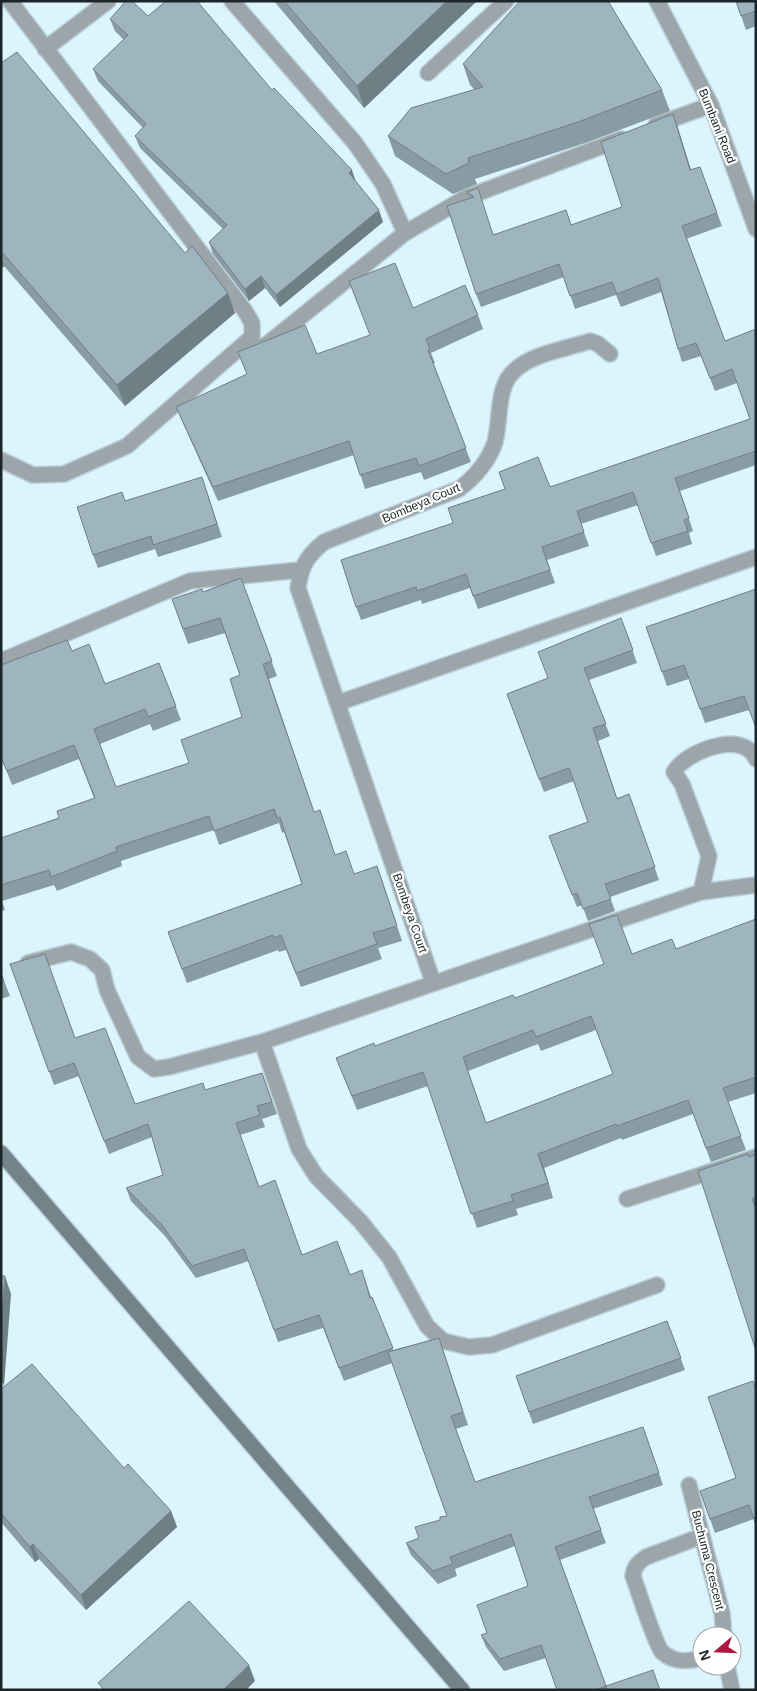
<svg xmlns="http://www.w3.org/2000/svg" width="757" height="1691" font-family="Helvetica,sans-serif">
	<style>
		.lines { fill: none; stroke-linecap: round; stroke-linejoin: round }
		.lane-casing { stroke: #b9cfd7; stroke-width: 18 }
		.street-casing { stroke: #b9cfd7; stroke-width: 18 }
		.secondary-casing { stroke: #b9cfd7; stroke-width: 18 }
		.lane { stroke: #9ca6aa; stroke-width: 15 }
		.street { stroke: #9ca6aa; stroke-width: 15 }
		.secondary { stroke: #748389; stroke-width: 15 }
		.wall { fill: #889ca4; fill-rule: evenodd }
		.shaded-wall { fill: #6f7f86 }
		.building { fill: #9eb5bf; stroke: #6f7f86; fill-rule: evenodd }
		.labels { text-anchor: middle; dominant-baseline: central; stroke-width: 4.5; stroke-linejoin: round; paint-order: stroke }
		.street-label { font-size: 12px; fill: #1c2528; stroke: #fff }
	</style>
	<rect width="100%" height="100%" fill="#dbf4fe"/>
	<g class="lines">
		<!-- lane casing -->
		<g class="lane-casing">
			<path id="lane" d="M232 1 355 143 383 184 405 233
				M45 49 108 1
				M428 73 506 1
				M656 125 711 105
				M259 347 266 345 405 233 465 198 621 139
				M1 460 33 475 64 474 127 446 252 337V323L245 311 10 1"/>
		</g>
		<!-- street casing -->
		<g class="street-casing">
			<path id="street" d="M657 1 711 105 756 229
				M1 661 190 581 300 570
				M338 703 756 557
				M701 892 709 856 682 784 674 772C686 751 744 729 756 759
				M28 963 71 952 90 959 102 970 107 990 138 1057 154 1069 169 1067 262 1042 701 892 756 885
				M433 982 298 588C301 566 307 556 324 542L459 489C474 478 489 461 495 442 501 419 496 386 515 370 534 353 566 349 590 341L598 344 610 354
				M262 1042 299 1149 316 1176 361 1222 389 1257 427 1326 443 1341 469 1347 492 1345 657 1285
				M627 1199 756 1157
				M689 1485 722 1613 724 1636
				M702 1536 646 1557C639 1562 634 1566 633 1576 638 1590 655 1644 662 1652 674 1663 688 1662 702 1658
				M727 1666 732 1690"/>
		</g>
		<!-- secondary casing -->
		<g class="secondary-casing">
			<path id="secondary" d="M1 1153 462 1690"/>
		</g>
		<!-- lane -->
		<use href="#lane" class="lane"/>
		<!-- street -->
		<use href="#street" class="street"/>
		<!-- secondary -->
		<use href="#secondary" class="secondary"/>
	</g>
	<!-- wall -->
	<path class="wall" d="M274 1H477L364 108Z
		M736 1H756V26L746 30Z
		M148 16 272 90 356 182 383 222 280 307 265 288 249 301 213 254 209 242 223 229 140 148 135 136 143 128 98 81 93 69 124 40 115 31 110 19Z
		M1 63 235 313 125 406 4 266 1 269Z
		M463 64 662 90 670 111 585 143 475 179 477 184 453 194 395 156 388 136 475 90 470 85Z
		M673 114 691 170 700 167 722 226 686 239 725 341 756 329V465L680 491 693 531 689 533 692 544 656 556 638 505 581 524 589 546 547 560 555 583 478 609 470 588 422 604 421 600 361 620 356 607 453 523 550 487 750 419 737 383 715 391 701 356 682 362 678 349 661 292 621 307 616 295 575 309 564 277 481 307 476 294 469 198 467 192 482 201 493 234 571 225 622 207Z
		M413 308 478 315 483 329 431 353 435 363 433 364 471 462 424 480 421 472 365 489 354 455 218 501 182 421 176 407 247 375 238 352 317 354 370 336Z
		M206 489 222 537 158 557 155 549 98 568 93 555 125 501Z
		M241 578 277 676 269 679 314 812 320 810 335 855 354 874 382 880 402 941 378 948 382 959 301 987 286 950 279 952 278 950 187 983 168 932 302 884 284 832 282 833 279 823 219 845 214 830 121 861 122 866 57 891 54 885 2 901 5 910 1 911V838L59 818 94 798 79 759 12 785 1 757 72 651 105 684 159 663 181 720 153 731 150 724 100 744 116 787 189 763 242 717 240 675 225 633 188 644 172 599 203 592Z
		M756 589 749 710 705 723 689 679 667 686 646 627Z
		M621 618 637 663 589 680 610 736 598 741 617 798 629 794 659 880 610 897 615 911 588 921 582 905 577 907 554 849 588 822 574 781 544 792 507 694 548 678Z
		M756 919V1093L728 1102 746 1150 711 1162 693 1114 622 1140 621 1138 544 1168 553 1198 516 1209 518 1215 477 1228 428 1086 357 1110 336 1058 375 1046 515 998 632 954 676 949ZM596 1030 613 1074 486 1123 468 1071 538 1044 541 1051Z
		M10 964 75 1038 135 1104 205 1090 262 1073 277 1114 262 1119 265 1127 240 1135 259 1187 302 1255 366 1282 371 1297H372L393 1350 439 1338 468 1425 456 1429 475 1482 643 1427 663 1485 593 1509 606 1543 560 1560 606 1686 660 1690H557L546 1658 504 1671 486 1647 481 1635 487 1633 528 1586 515 1546 455 1569 457 1576 438 1584 411 1555 406 1543 419 1538 440 1520 447 1516 392 1363 344 1381 323 1328 278 1342 249 1261 196 1278 165 1236 131 1201 126 1188 163 1175 152 1137 109 1154 79 1076 54 1085Z
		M1 973 10 996 1 999Z
		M756 1154V1351L749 1157Z
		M667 1321 685 1370 533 1424 516 1376Z
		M1 1389 124 1468 171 1511 177 1527 86 1610 39 1559 35 1562 1 1522Z
		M708 1397 754 1519 715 1533 700 1491 736 1478Z"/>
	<!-- shaded-wall -->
	<path class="shaded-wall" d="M447 1H477L364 108 357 86Z
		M673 114 678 128 695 183 690 170Z
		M352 170 356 182 349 173Z
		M379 210 383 222 280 307 276 295Z
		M1 258 4 266 1 269Z
		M261 276 265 288 249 301 245 289Z
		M228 293 235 313 125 406 117 385Z
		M538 1154 544 1168 553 1198 548 1183Z
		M5 1276 11 1294 4 1386 1 1379V1322Z
		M171 1511 177 1527 86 1610 81 1595Z
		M33 1544 39 1559 35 1562 30 1547Z
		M249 1665 255 1681 246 1690H223Z"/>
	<!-- building -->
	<path class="building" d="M126 1H132L148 16 166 1H197L272 90 274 88 352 170 349 173 379 210 276 295 261 276 245 289 209 242 227 225 135 136 146 124 93 69 128 35 110 19Z
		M284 1H447L357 86Z
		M520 1H608L662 90 578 122 468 158 469 163 446 174 388 136 411 108 483 87 463 64Z
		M736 1H756V11L741 16Z
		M17 52 185 253 192 246 228 293 117 385 1 251V63Z
		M673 114 690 170 700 167 717 213 682 226 725 341 756 329V451L675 478 689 518 684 520 688 531 651 543 633 492 577 511 584 532 542 547 550 570 473 596 466 574 417 591 416 587 356 607 341 560 453 523 448 508 505 489 499 472 538 457 550 487 750 419 732 369 710 378 696 343 678 349 658 278 617 294 612 282 570 296 559 264 476 294 447 206 474 197 467 192 478 188 493 235 566 210 571 225 622 207 601 142Z
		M395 263 413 308 465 285 478 315 426 339 430 349 428 350 466 448 419 466 416 458 360 475 349 441 213 487 176 407 247 374 238 352 305 325 317 354 370 335 349 281Z
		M202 477 217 524 153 545 151 536 93 555 77 507 122 492 125 501Z
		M241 578 272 661 263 664 314 812 320 810 335 855 346 851 354 874 377 866 397 926 373 933 377 944 296 973 281 935 274 938 273 935 182 969 168 932 302 884 280 817 277 818 274 809 214 831 209 816 116 847 117 851 51 877 49 870 1 885V838L59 818 57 811 95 798 74 745 7 771 1 757V665L67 640 72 651 89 644 105 684 159 663 176 706 148 717 145 709 94 729 116 787 189 763 181 740 242 717 230 679 240 675 220 618 183 629 172 599 202 589 203 592Z
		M756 589V728L744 696 700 709 684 665 662 672 646 627Z
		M621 618 633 650 584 668 606 724 593 728 617 799 629 794 655 867 605 884 611 899 583 909 577 893 572 895 549 836 588 822 569 768 539 779 507 694 548 678 538 652Z
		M617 915 632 954 672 939 676 949 756 919V1077L723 1088 741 1136 706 1148 688 1100 617 1126 616 1124 538 1154 548 1183 511 1195 513 1201 471 1214 423 1072 352 1096 336 1058 374 1043 375 1046 513 995 515 998 604 964 589 924ZM591 1016 613 1074 486 1123 463 1057 533 1030 536 1037Z
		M45 954 75 1038 105 1028 135 1104 203 1083 205 1090 262 1073 272 1102 257 1106 260 1115 236 1123 259 1187 275 1180 302 1255 337 1241 350 1275 362 1270 370 1298 372 1297 393 1348 339 1368 319 1315 274 1330 244 1249 192 1266 161 1224 126 1188 163 1175 148 1124 104 1141 74 1063 49 1072 10 964Z
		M1 973 4 981 1 983Z
		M748 1154 749 1157 756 1154V1197L752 1199 756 1209V1351L698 1171Z
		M1 1276H5L1 1322Z
		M667 1321 681 1358 529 1412 516 1376Z
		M439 1338 463 1412 451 1416 475 1482 643 1427 659 1473 589 1497 601 1530 555 1547 606 1686 653 1670 660 1690H607L606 1686 596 1690H557L541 1645 500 1659 481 1635 487 1633 477 1605 528 1586 511 1534 450 1557 453 1564 433 1571 406 1543 419 1538 415 1527 440 1520V1517L447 1516 388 1352Z
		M32 1364 124 1468 128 1464 171 1511 81 1595 33 1544 30 1547 1 1513V1389Z
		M753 1381 756 1389V1525L749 1505 710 1519 700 1491 736 1478 708 1397Z
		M189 1601 249 1665 223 1690H104L98 1683Z"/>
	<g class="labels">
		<!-- street labels -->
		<g class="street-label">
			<text transform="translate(717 126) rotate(68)">Bumbani Road</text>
			<text transform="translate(421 503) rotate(-23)">Bombeya Court</text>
			<text transform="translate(410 913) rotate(71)">Bombeya Court</text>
			<text transform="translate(708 1560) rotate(76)">Buchuma Crescent</text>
		</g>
	</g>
	<!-- border -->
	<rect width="757" height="1691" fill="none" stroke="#1c2528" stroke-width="5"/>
	<!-- north arrow -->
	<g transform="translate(717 1651) rotate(251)"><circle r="24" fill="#ffffff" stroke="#a4a8a9"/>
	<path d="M0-4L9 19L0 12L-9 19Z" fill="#ab163e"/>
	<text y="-8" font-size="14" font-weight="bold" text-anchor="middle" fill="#1c2528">N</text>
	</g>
</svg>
